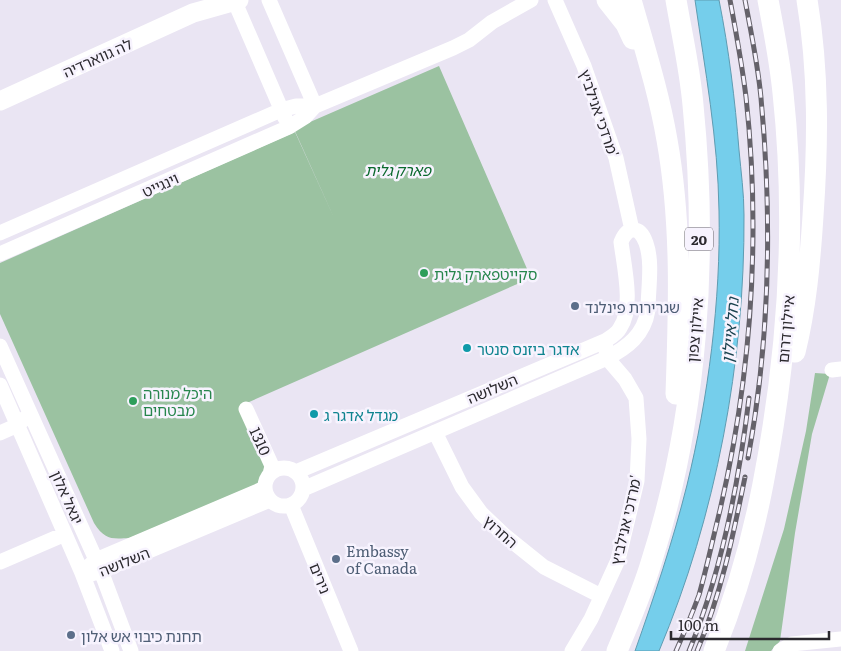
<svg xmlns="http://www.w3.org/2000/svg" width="841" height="651" font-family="Literata,'Noto Sans Hebrew',serif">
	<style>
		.green { fill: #9bc2a1 }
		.water { fill: #75ceeb; stroke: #5f9cb2 }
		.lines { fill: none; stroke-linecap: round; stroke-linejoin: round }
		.minor { stroke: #fff; stroke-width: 15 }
		.major { stroke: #fff; stroke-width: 19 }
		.highway { stroke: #fff; stroke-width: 21 }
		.rail-casing { stroke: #65626a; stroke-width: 5 }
		.rail { stroke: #f7f3fe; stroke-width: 3; stroke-dasharray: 9; stroke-linecap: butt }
		.leisure-dot { fill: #2e9e5b; stroke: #f7f3fe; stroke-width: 2 }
		.service-dot { fill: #5c6f8a; stroke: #f7f3fe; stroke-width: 2 }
		.culture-dot { fill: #0f9aa8; stroke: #f7f3fe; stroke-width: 2 }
		.labels { text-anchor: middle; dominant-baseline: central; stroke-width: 5; stroke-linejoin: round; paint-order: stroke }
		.shield { fill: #f7f3fe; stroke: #68666c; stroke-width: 1 }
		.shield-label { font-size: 14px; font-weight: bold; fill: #2b292e }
		.street-label { font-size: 15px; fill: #2b292e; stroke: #f7f3fe }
		.park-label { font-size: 15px; font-style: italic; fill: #0a692d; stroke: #f7f3fe }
		.leisure-label { font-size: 15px; fill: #27864d; stroke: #f7f3fe; text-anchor: start }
		.service-label { font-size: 15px; fill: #4e5e75; stroke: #f7f3fe; text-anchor: start }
		.culture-label { font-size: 15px; fill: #0d838f; stroke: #f7f3fe; text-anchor: start }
		.water-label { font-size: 16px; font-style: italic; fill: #1b4350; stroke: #f7f3fe }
	</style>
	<rect width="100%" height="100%" fill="#eae5f3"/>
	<!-- green -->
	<path class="green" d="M439 66 531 278 240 406 265 464 264 475 257 484 130 538C111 539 105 540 94 523L0 314V263L295 132 335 220 294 129Z
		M815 373 830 374 812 434 795 533 780 641 771 651H745L784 529 806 431Z"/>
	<!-- water -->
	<path class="water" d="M695 0H719C729 50 735 100 739 150 741 172 744 193 744 215 745 361 716 516 659 651H635C654 597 673 541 687 485 708 399 721 299 719 211 718 139 705 70 695 0Z"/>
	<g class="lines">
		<!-- minor -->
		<path class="minor" d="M234 0 285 118
			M269 0 315 106
			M555 0 584 66 616 158 632 230
			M0 233 281 110 296 106H315L453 48 469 40 492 22 531 0
			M0 254 289 127 305 117 315 106
			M0 346 101 571 131 651
			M832 370 841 369
			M0 385 82 573 112 651
			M246 409 272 466 270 474
			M435 432 462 487 481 513 503 534 544 567 601 596
			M0 433 18 425 25 418
			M265 487a19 19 0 1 1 38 0a19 19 0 1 1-38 0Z
			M296 472 605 341
			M303 489 607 358C628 347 644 335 648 310 648 290 653 262 646 243 640 226 628 225 621 242 624 266 634 308 620 328 617 334 611 337 605 341L607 358 625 379 636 398 639 439 637 481 618 560 591 619 572 651
			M291 505 351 651
			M0 562 65 534
			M89 566 96 560 265 488
			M91 574 101 571 270 500
			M780 651 792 644 841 639"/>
		<!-- major -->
		<path class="major" d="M0 101 193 13 239 0"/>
		<!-- highway -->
		<path class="highway" d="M607 0 626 24 633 39
			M631 0C644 46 659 93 667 140 682 224 679 309 676 394
			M795 352C806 307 810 262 813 216 818 144 819 72 807 0
			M617 651C629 622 642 593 651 563 698 416 708 257 693 105 690 70 682 35 676 0
			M714 651C736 597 752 541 763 484 788 356 797 224 783 93 780 62 774 31 768 0"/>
		<!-- rail casing -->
		<g class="rail-casing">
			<path id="rail" d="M745 0C751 32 758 65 761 98 772 216 770 340 748 458
				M676 651C684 633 692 614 699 595 707 567 713 538 720 510 751 376 761 235 746 97 742 64 736 32 730 0
				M689 651C721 574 739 481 749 398
				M697 651C721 595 733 536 745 477"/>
		</g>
		<!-- rail -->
		<use href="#rail" class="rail"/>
	</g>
	<!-- markers -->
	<g class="leisure-dot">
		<circle cx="424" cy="273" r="5"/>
		<circle cx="133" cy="401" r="5"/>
	</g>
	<g class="service-dot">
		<circle cx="575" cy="306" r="5"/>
		<circle cx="336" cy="559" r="5"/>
		<circle cx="71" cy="635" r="5"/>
	</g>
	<g class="culture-dot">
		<circle cx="467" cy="348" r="5"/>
		<circle cx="314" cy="414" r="5"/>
	</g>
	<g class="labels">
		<!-- shield labels -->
		<rect class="shield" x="685" y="227.5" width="28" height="23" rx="4"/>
		<g class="shield-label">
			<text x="699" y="239">20</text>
		</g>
		<!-- street labels -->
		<g class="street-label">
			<text transform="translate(97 57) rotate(-24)">לה גווארדיה</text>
			<text transform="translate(600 113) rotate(71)">מרדכי אנילביץ'</text>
			<text transform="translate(160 184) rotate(-24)">וינגייט</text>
			<text transform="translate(785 329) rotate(-85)">איילון דרום</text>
			<text transform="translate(694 330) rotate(-85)">איילון צפון</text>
			<text transform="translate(492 388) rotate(-23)">השלושה</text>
			<text transform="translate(261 441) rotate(65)">1310</text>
			<text transform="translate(68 497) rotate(66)">יגאל אלון</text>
			<text transform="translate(625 520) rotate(-77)">מרדכי אנילביץ'</text>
			<text transform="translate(501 531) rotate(42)">החרוץ</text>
			<text transform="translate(124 561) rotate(-22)">השלושה</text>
			<text transform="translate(321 578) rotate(68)">נירים</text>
		</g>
		<!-- park labels -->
		<g class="park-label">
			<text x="398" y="169">פארק גלית</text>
		</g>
		<!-- leisure labels -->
		<g class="leisure-label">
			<text x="434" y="273">סקייטפארק גלית</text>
			<text x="143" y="392">היכל מנורה<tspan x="143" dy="17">מבטחים</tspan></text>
		</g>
		<!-- service labels -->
		<g class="service-label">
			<text x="585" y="306">שגרירות פינלנד</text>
			<text x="346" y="550">Embassy<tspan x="346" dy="17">of Canada</tspan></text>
			<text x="81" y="635">תחנת כיבוי אש אלון</text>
		</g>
		<!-- culture labels -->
		<g class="culture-label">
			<text x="477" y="348">אדגר ביזנס סנטר</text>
			<text x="324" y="414">מגדל אדגר ג</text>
		</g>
		<!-- water labels -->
		<g class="water-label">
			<text transform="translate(729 330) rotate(-85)">נחל איילון</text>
		</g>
	</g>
	<!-- scale -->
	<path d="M671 631v8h158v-8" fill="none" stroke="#2b292e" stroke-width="2.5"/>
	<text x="678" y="631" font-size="15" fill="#2b292e" stroke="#f7f3fe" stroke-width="4" paint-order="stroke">100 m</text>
</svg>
